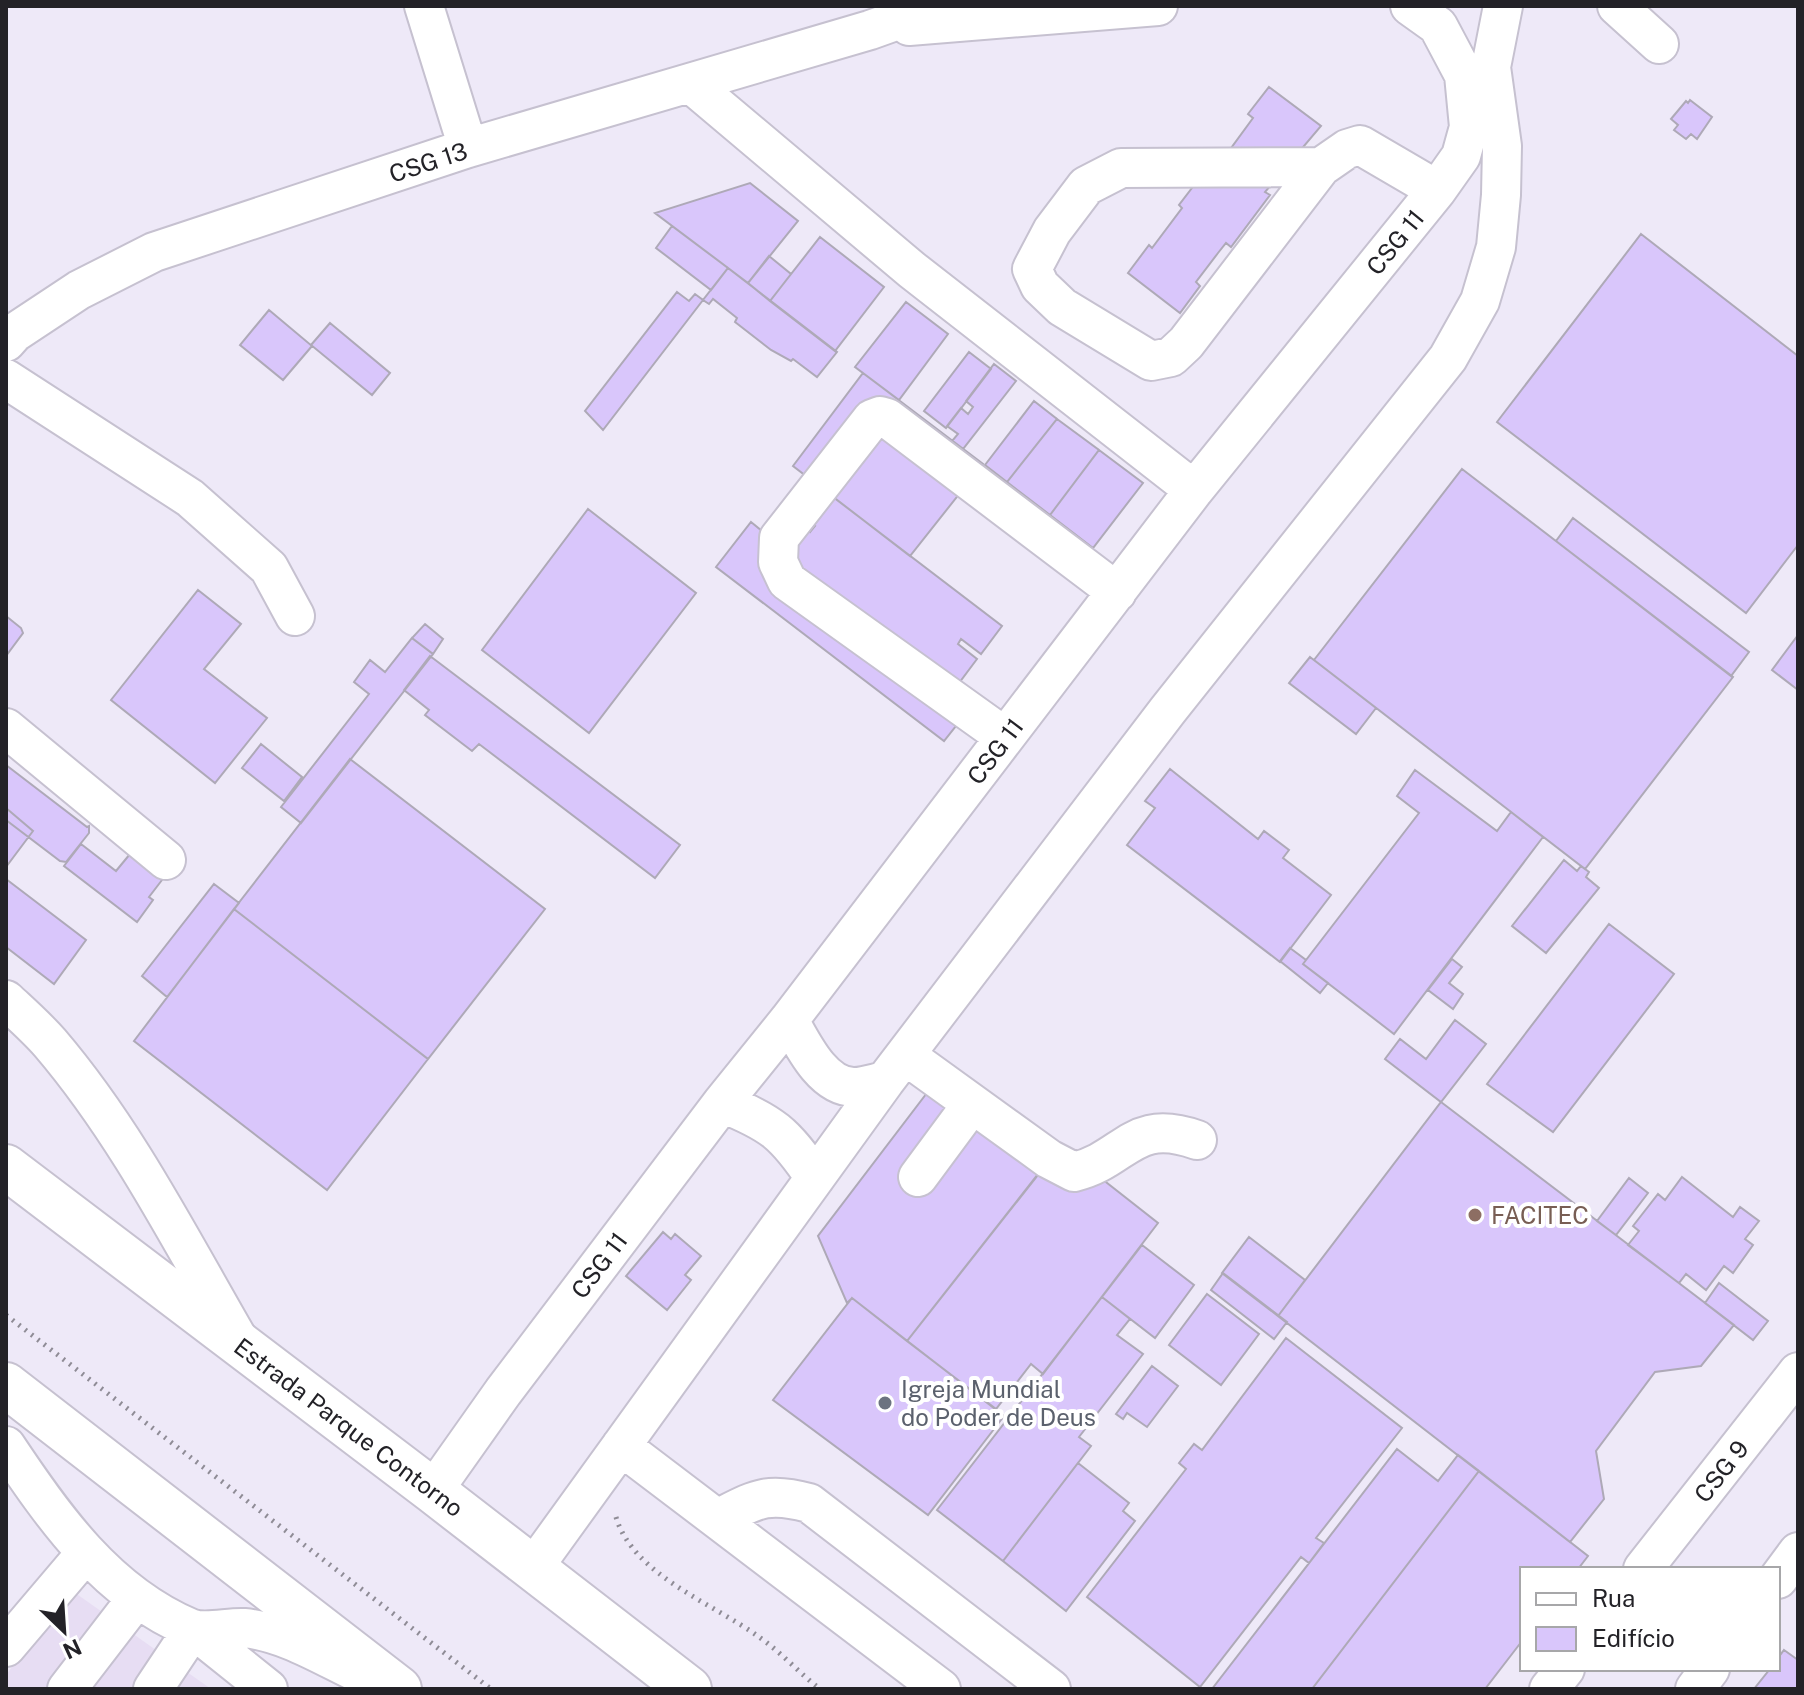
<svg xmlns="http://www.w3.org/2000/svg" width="1804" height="1695" font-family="'Public Sans',sans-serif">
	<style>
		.education { fill: #e7ddf3 }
		.building { fill: #d9c6fb; stroke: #aea9b7; stroke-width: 2 }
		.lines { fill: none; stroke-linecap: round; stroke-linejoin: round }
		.minor-casing { stroke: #c6c1d0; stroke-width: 42 }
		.highway-casing { stroke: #c6c1d0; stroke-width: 48 }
		.path { stroke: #8f8c96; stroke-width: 5; stroke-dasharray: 2 6; stroke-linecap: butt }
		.minor { stroke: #fff; stroke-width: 38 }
		.highway { stroke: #fff; stroke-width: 44 }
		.education-dot { fill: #8d6e63; stroke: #fff; stroke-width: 3 }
		.worship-dot { fill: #6b7280; stroke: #fff; stroke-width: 3 }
		.labels { text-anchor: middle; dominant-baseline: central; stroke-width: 8; stroke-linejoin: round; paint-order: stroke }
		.street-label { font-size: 24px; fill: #232227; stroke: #fff }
		.education-label { font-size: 24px; fill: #785e54; stroke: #fff; text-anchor: start }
		.worship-label { font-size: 24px; fill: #5b616d; stroke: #fff; text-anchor: start }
	</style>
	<rect width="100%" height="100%" fill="#eee9f8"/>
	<!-- education -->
	<path class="education" d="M71 1590 211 1689H6V1675Z"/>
	<!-- building -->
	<path class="building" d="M1269 87 1321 126 1265 192 1270 195 1231 247 1226 243 1218 253 1196 282 1200 286 1180 313 1128 273 1149 245 1152 248 1182 208 1179 205 1218 154 1223 157 1231 148 1253 118 1248 114Z
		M1690 100 1712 117 1697 139 1691 134 1686 139 1674 130 1678 125 1671 119 1686 101 1688 103Z
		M750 183 798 221 748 283 655 213Z
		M672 226 728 268 711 290 656 248Z
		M1641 234 1798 356V545L1746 613 1497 422Z
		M820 237 884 287 835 351 770 301Z
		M769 256 791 274 770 301 748 283Z
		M728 268 837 352 817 377 793 359 791 361 771 350 735 322 737 318 713 299 709 304 703 300Z
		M677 292 689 301 695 294 703 300 603 430 585 411Z
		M906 302 948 334 899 400 855 367Z
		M269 310 312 346 283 380 240 345Z
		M330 323 390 373 372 395 311 345Z
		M969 352 991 369 946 428 924 411Z
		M994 364 1016 381 963 449 952 441 958 434 947 426 961 408 968 414 973 407 966 401Z
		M863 373 983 464 910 556 793 466Z
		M1034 401 1057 419 1007 482 985 465Z
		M1057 419 1099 450 1050 515 1007 482Z
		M1099 450 1143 483 1093 548 1050 515Z
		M1462 469 1733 677 1585 869 1314 660Z
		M816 484 1002 626 981 654 961 639 958 644 977 659 956 687 770 545 791 517 810 532 815 526 795 511Z
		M588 509 696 593 589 733 482 650Z
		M1573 518 1749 652 1731 676 1556 541Z
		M751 522 773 540 770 545 956 687 978 698 944 741 716 567Z
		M198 590 241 624 204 669 267 718 215 783 111 700Z
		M6 616 21 628 23 633 6 656Z
		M425 624 443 639 433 654 412 638Z
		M1798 635V690L1772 670Z
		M412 638 433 654 301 823 281 807 369 694 354 682 370 660 385 672Z
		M430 656 680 845 655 878 479 744 472 751 425 715 429 710 404 690Z
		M1310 657 1376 708 1356 734 1289 683Z
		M261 744 302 777 284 801 242 768Z
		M350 759 545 909 428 1059 234 909Z
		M6 765 87 827 89 826V833L66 862 60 861 6 820Z
		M1170 769 1258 839 1264 831 1289 850 1283 858 1331 895 1280 962 1127 845 1155 808 1145 801Z
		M1415 770 1497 831 1511 812 1543 837 1394 1034 1303 964 1419 813 1397 796Z
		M6 808 33 831 6 867Z
		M81 844 116 871 130 854 162 880 149 897 153 900 137 922 64 866Z
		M1564 860 1577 871 1581 866 1589 872 1586 877 1599 888 1546 953 1512 926Z
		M6 879 86 940 54 984 6 947Z
		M214 884 239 903 167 997 142 976Z
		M234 909 428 1059 327 1190 134 1041Z
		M1609 924 1674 974 1553 1132 1487 1084Z
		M1290 948 1306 960 1303 964 1328 983 1320 993 1280 961Z
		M1452 959 1462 967 1449 983 1463 994 1453 1009 1428 990Z
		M1455 1020 1486 1044 1441 1102 1385 1059 1400 1039 1426 1059Z
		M949 1064 1045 1166 907 1341 852 1298 847 1303 818 1236Z
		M1441 1102 1734 1325 1701 1366 1655 1372 1596 1451 1604 1499 1570 1542 1278 1316Z
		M1060 1146 1158 1223 1043 1374 1031 1364 996 1409 907 1341Z
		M1682 1177 1733 1217 1740 1207 1759 1221 1745 1239 1753 1245 1733 1273 1724 1266 1706 1290 1686 1274 1679 1283 1628 1245 1639 1231 1633 1226 1658 1194 1665 1200Z
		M1629 1178 1648 1193 1616 1235 1597 1221Z
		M663 1232 671 1239 675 1234 701 1256 685 1275 691 1280 667 1310 626 1276Z
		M1249 1237 1305 1280 1278 1316 1222 1273Z
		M1142 1245 1194 1285 1155 1338 1102 1297Z
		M1223 1273 1287 1322 1274 1339 1211 1290Z
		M1719 1283 1768 1321 1753 1340 1705 1303Z
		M1207 1294 1259 1334 1221 1385 1169 1345Z
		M1102 1297 1130 1319 1117 1335 1143 1354 1079 1437 1091 1446 1003 1561 937 1510Z
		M852 1298 1004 1416 928 1515 773 1400Z
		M1286 1338 1402 1428 1316 1538 1324 1543 1309 1563 1301 1557 1200 1687 1087 1597 1186 1469 1179 1463 1194 1444 1202 1450Z
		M1152 1366 1178 1386 1147 1427 1127 1413 1123 1419 1116 1414Z
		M1397 1449 1438 1481 1458 1455 1479 1471 1312 1689H1212Z
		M1078 1463 1129 1503 1123 1511 1135 1521 1066 1611 1003 1561Z
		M1479 1471 1588 1556 1578 1569H1522V1641L1485 1689H1312Z
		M1784 1650 1798 1660V1689H1754L1770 1669H1778V1658Z"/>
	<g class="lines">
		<!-- minor casing -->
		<g class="minor-casing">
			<path id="minor" d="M424 6 468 148
				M1617 6 1659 44
				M909 26 1158 6
				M690 83 912 270 1194 490
				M1321 167 1121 168 1086 186 1052 231 1032 269 1040 286 1062 307 1151 361 1171 357 1186 343 1321 167 1347 149 1360 145 1437 190
				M6 342 14 333 79 290 154 252 468 148 870 30 937 6
				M6 379 190 498 269 568 295 616
				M6 728 166 860
				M1005 737 787 581 778 562 779 538 872 419 880 416 887 418 1117 592
				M6 1000C21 1014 37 1028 50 1043 126 1132 180 1239 238 1339
				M789 1020C802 1043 822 1087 854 1087 864 1087 875 1083 885 1081
				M905 1055 1049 1159 1074 1172C1127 1159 1132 1117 1197 1140
				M722 1103C772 1123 785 1133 815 1178
				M918 1177 972 1104
				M6 1446C54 1518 107 1593 190 1628 205 1634 228 1627 244 1628 286 1632 326 1658 363 1675
				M621 1446 941 1689
				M433 1491 503 1392 722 1103 789 1020 1194 490 1437 190 1461 156 1469 127 1464 75 1438 26 1410 6
				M717 1519C755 1500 766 1491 809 1503L1051 1689
				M533 1568 885 1081 1168 710 1448 358 1480 301 1496 247 1501 195 1502 146 1491 67 1503 6
				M1643 1569 1798 1372
				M1778 1579 1798 1552
				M6 1647 85 1554
				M67 1689 137 1598
				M153 1689 193 1629 268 1689
				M1549 1689 1565 1669
				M1695 1689 1710 1669"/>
		</g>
		<!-- highway casing -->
		<g class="highway-casing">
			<path id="highway" d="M6 1167 433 1491 689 1689
				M6 1385 399 1689"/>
		</g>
		<!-- path -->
		<path class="path" d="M6 1315 491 1689
			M616 1517C633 1575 714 1604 759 1637 781 1652 799 1673 820 1689"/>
		<!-- minor -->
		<use href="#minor" class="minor"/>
		<!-- highway -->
		<use href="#highway" class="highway"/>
	</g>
	<!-- markers -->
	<circle class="education-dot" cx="1475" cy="1215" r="8"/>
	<circle class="worship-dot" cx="885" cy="1403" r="8"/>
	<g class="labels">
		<!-- street labels -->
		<g class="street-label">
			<text transform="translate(428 162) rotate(-18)">CSG 13</text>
			<text transform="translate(1395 242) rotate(-51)">CSG 11</text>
			<text transform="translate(995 751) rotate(-53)">CSG 11</text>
			<text transform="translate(599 1265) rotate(-53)">CSG 11</text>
			<text transform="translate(349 1427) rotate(37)">Estrada Parque Contorno</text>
			<text transform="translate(1721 1471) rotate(-52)">CSG 9</text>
		</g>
		<!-- education labels -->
		<g class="education-label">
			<text x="1491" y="1215">FACITEC</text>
		</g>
		<!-- worship labels -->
		<g class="worship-label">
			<text x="901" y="1389">Igreja Mundial<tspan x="901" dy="28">do Poder de Deus</tspan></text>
		</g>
	</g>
	<!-- border -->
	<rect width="1804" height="1695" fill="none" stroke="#232227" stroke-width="16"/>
	<!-- legend -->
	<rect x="1520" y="1567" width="260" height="104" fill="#ffffff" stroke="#a7a7a9" stroke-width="2"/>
	<rect x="1536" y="1593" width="40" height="12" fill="#ffffff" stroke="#a7a7a9" stroke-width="2"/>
	<text x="1592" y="1607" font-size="24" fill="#232227">Rua</text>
	<rect x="1536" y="1627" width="40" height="24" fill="#d9c6fb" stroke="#a7a7a9" stroke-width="2"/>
	<text x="1592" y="1647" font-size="24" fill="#232227">Edifício</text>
	<!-- north arrow -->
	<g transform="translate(64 1631) rotate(155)" stroke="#ffffff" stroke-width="6" paint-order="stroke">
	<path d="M0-6L14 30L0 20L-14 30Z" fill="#232227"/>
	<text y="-12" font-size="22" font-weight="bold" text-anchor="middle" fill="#232227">N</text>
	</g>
</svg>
